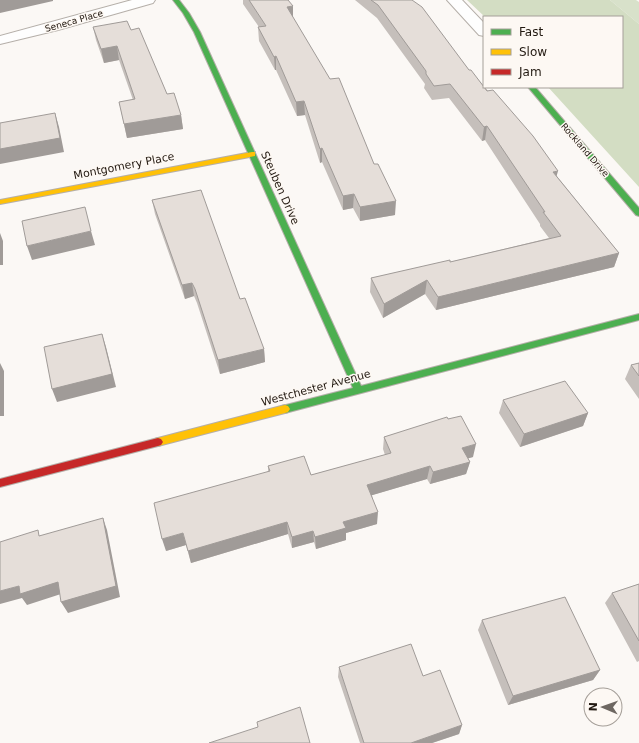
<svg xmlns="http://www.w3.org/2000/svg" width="639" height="743" font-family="'DejaVu Sans',sans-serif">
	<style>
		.green { fill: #d8e1ca }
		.forest { fill: #d3ddc3 }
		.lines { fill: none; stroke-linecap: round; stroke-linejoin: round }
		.street-casing { stroke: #b5afa9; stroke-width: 2 }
		.fast-casing { stroke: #b5afa9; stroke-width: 2 }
		.slow-casing { stroke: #b5afa9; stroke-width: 2 }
		.jam-casing { stroke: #b5afa9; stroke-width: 2 }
		.street { fill: #fefefe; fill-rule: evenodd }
		.fast { fill: #4caf50; fill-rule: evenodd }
		.slow { fill: #ffc107; fill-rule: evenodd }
		.jam { fill: #c62828; fill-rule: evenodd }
		.wall { fill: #c5bfbb }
		.shaded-wall { fill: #a09b98 }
		.building { fill: #e5ded9; stroke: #a09b98 }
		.labels { text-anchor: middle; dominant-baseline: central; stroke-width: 3; stroke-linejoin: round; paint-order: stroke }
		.far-street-label { font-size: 9px; fill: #221911; stroke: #fdf8f3 }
		.street-label { font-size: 11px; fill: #221911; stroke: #fdf8f3 }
	</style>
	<rect width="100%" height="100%" fill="#fbf8f5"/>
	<!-- green -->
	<path class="green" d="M610 0H636L639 2V24Z"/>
	<!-- forest -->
	<path class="forest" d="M467 0H610L639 24V187L548 87H622V17H485Z"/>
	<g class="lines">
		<!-- street casing -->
		<g class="street-casing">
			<path id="street" d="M132 0H155L153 3 58 30 0 44V36Z
				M447 0H462L484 23V36L479 35Z"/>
		</g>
		<!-- fast casing -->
		<g class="fast-casing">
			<path id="fast" d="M173 0H179L189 13 200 32 361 386 639 314V320L285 413 282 412 280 409 282 406 353 388 194 32 183 13Z
				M528 87H535L639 208V216L636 215Z"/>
		</g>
		<!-- slow casing -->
		<g class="slow-casing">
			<path id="slow" d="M252 152H255V156L0 204V200Z
				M285 405 288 406 290 409 288 412 285 413 158 446 155 445 153 442 155 439 158 438Z"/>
		</g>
		<!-- jam casing -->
		<g class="jam-casing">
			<path id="jam" d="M158 438 161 439 163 442 161 445 158 446 0 487V479Z"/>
		</g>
		<!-- street -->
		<use href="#street" class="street"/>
		<!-- fast -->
		<use href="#fast" class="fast"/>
		<!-- slow -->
		<use href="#slow" class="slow"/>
		<!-- jam -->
		<use href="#jam" class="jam"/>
	</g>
	<!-- wall -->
	<path class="wall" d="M243 0H288L293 18 374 164 395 215 360 221 353 208 343 210 322 162 320 163 305 115 297 116 276 70H275L259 41 258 27H259L243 4Z
		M355 0H412L469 70 484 86 619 253 614 267 436 310 425 294 383 318 370 292 371 278 450 262 549 238 540 226V224L485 140 482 141 449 98 432 100 424 88 425 84 377 18Z
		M93 27 131 30 167 94 181 115 183 129 127 138 119 102 133 100 119 60 104 63 96 40Z
		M152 200 240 299 264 349 265 362 220 374 197 303 194 296 185 299 155 214Z
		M639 363V399L625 379 631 365Z
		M503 400 588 413 583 426 520 447 499 413Z
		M448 419 473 457 468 458 470 462 466 474 430 484 427 479 372 495 377 524 346 533V540L316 549 314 542 292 548 288 534 191 563 186 545 166 551 268 471V466L311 475 385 455 383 449 384 437Z
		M639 584V661L637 662 605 603 612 593Z
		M482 620 600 670 593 680 508 705 478 630Z
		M339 667 423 676 462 725 459 734 432 743H360L338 677Z"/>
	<!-- shaded-wall -->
	<path class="shaded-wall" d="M0 0H53V1L0 13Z
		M293 6V20L287 7Z
		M117 46 119 60 104 63 101 49Z
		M276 56V70H275L274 57Z
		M304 101 305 115 297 116 296 102Z
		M55 113 59 127 64 152 0 164V149Z
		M181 115 183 129 127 138 124 124Z
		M487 126 485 140 482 141 484 127Z
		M322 148V162L320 163V149Z
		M558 171 554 185 553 172Z
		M354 194 353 208 343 210V196Z
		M396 201 395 215 360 221V207Z
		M91 231 95 245 32 260 27 246Z
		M0 233 3 241V265H0Z
		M619 253 614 267 436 310 438 297Z
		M427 280 425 294 383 318 384 304Z
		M192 283 194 296 185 299 182 285Z
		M102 334 106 347 116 387 57 402 52 389Z
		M264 349 265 362 220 374 218 360Z
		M0 363 4 371V416H0Z
		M588 413 583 426 520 447 524 434Z
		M476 444 473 457 459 461 462 448Z
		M470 462 466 474 430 484 433 472Z
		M430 466 427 479 366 497 367 485Z
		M378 512 377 524 346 533V540L316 549 315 537 343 522Z
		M103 518 107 530 120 597 68 613 61 602Z
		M287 522 288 534 191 563 188 551Z
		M313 531 314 542 292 548V537Z
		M183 533 186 545 166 551 162 539Z
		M58 582 64 593 27 605 22 598 0 604V591L19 586Z
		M600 670 593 680 508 705 513 696Z
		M462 725 459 734 432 743H411Z"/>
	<!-- building -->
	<path class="building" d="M249 0H288L293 6 287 7 330 79 339 78 374 164H378L396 201 360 207 354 194 343 196 322 148 320 149 304 101 296 102 276 56 274 57 258 27 266 26Z
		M371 0H412L422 7 469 70H471L484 87 487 91 493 90 533 136 558 171 553 172 619 253 438 297 427 280 384 304 371 278 450 260V262L561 236 543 212H545L487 126 484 127 450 84 434 86 426 74V71L378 5Z
		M127 21 131 30 139 28 167 94 174 93 181 115 124 124 119 102 135 99 117 46 101 49 93 27Z
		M55 113 60 138 0 149V123Z
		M201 190 240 299 245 298 264 349 218 360 195 289 192 283 182 285 152 200Z
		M85 207 91 231 27 246 22 221Z
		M102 334 112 374 52 389 44 347Z
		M639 363V376L631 365Z
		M565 381 588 413 524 434 503 400Z
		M461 416 476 444 462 448 470 462 433 472 430 466 367 485 378 512 343 522 346 528 315 537 313 531 292 537 287 522 188 551 183 533 162 539 154 503 270 471 268 466 304 456 311 475 391 453 384 437 447 417 448 419Z
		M103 518 116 586 61 602 58 582 20 594 19 586 0 591V542L38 530 39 536Z
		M639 584V641L612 593Z
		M565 597 600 670 513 696 482 620Z
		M411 644 423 676 440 670 462 725 411 743H364L339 667Z
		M300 707 310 743H209L258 727 257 722Z"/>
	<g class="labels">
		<!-- far-street labels -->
		<g class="far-street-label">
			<text transform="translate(74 21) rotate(-16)">Seneca Place</text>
			<text transform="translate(585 150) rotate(49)">Rockland Drive</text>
		</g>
		<!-- street labels -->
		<g class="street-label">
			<text transform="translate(124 166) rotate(-11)">Montgomery Place</text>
			<text transform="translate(280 188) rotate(66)">Steuben Drive</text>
			<text transform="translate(316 388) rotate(-15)">Westchester Avenue</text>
		</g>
	</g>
	<!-- legend -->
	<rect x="483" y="16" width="140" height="72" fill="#fdf8f3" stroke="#a59f99"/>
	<rect x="491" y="29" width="20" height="6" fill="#4caf50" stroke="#a59f99"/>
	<text x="519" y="36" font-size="12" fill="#221911">Fast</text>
	<rect x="491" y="49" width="20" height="6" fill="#ffc107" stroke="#a59f99"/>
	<text x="519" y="56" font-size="12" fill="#221911">Slow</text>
	<rect x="491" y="69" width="20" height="6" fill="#c62828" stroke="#a59f99"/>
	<text x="519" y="76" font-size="12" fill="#221911">Jam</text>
	<!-- north arrow -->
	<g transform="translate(603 707) rotate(272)"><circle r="19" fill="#fdf8f3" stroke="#a59f99"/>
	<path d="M0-3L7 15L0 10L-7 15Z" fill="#6e6761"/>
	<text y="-6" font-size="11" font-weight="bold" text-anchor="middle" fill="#221911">N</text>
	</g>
</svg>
